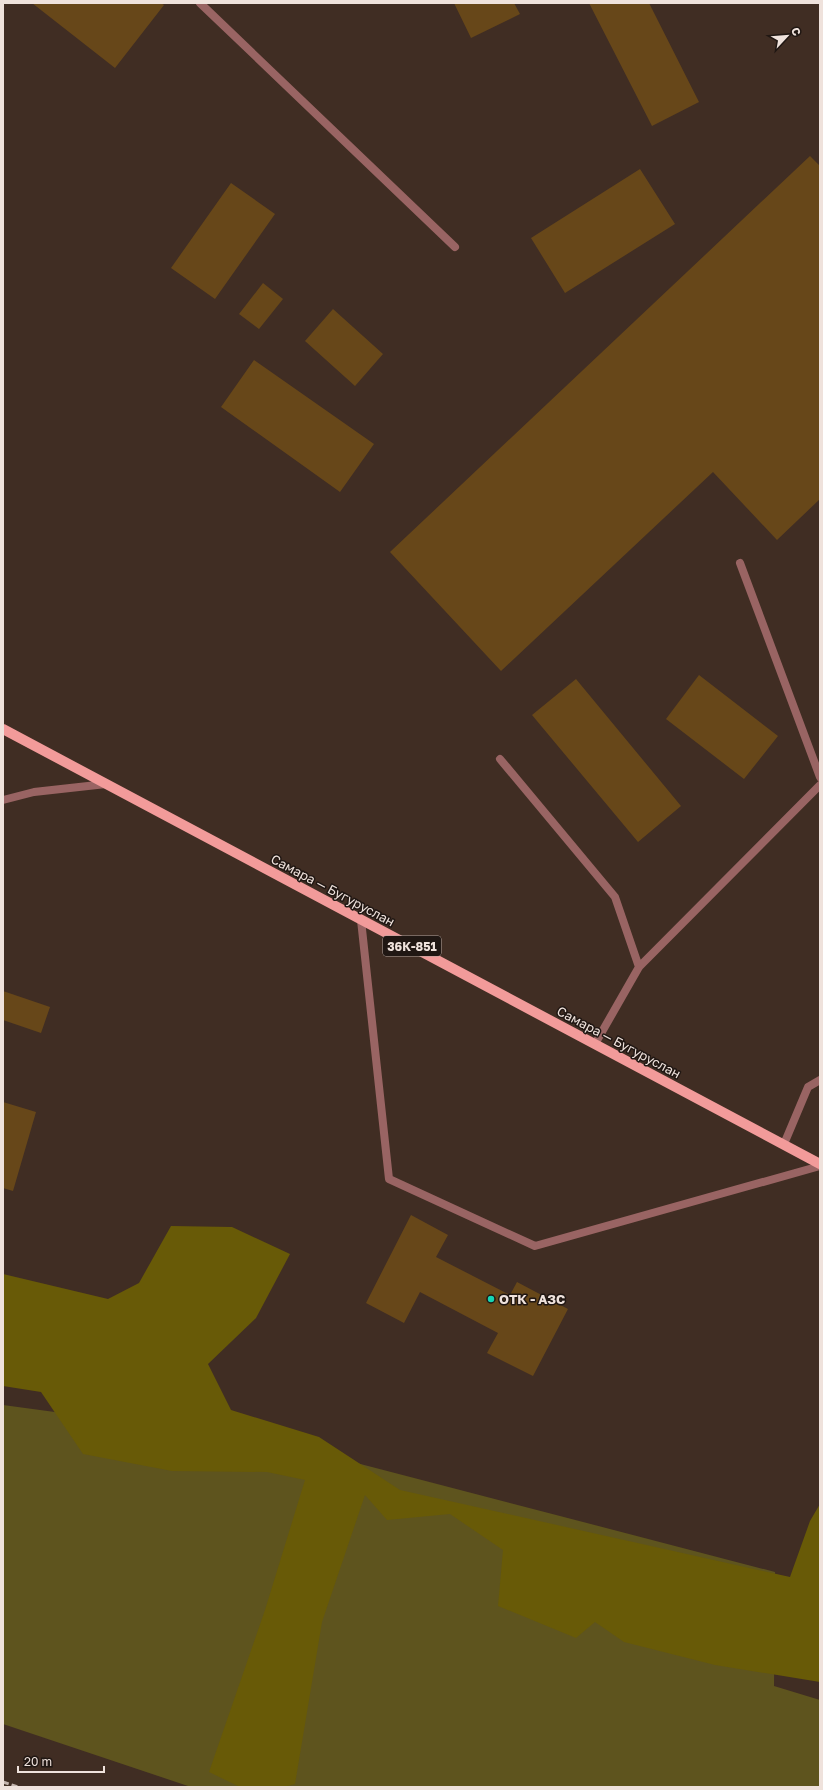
<svg xmlns="http://www.w3.org/2000/svg" width="823" height="1790" font-family="'Golos Text',sans-serif">
	<style>
		.green { fill: #5e541e }
		.forest { fill: #685a07 }
		.building { fill: #674719 }
		.lines { fill: none; stroke-linecap: round; stroke-linejoin: round }
		.service { stroke: #996463; stroke-width: 8 }
		.primary { stroke: #f29b9a; stroke-width: 10 }
		.rail { stroke: #c3b4ad; stroke-width: 3; stroke-dasharray: 6 3; stroke-linecap: butt }
		.poi-dot { fill: #16d5b3; stroke: #201713; stroke-width: 1.5 }
		.labels { text-anchor: middle; dominant-baseline: central; stroke-width: 3; stroke-linejoin: round; paint-order: stroke }
		.shield { fill: #201713; stroke: #b1a5a0; stroke-width: 1 }
		.shield-label { font-size: 12px; font-weight: bold; fill: #efe2dc }
		.street-label { font-size: 13px; fill: #efe2dc; stroke: #201713 }
		.poi-label { font-size: 13px; font-weight: bold; fill: #efe2dc; stroke: #201713; text-anchor: start }
	</style>
	<rect width="100%" height="100%" fill="#402d23"/>
	<!-- green -->
	<path class="green" d="M3 1405 276 1442 775 1572 774 1686 820 1700V1787H191L3 1724Z"/>
	<!-- forest -->
	<path class="forest" d="M171 1226 232 1227 290 1254 256 1318 208 1364 231 1410 319 1437 400 1490 790 1577 810 1521 820 1504V1682L715 1665 624 1642 595 1622 576 1638 498 1606 503 1550 450 1514 387 1520 365 1495 322 1622 295 1784 284 1787H240L209 1772 265 1610 305 1480 267 1472 172 1471 83 1454 41 1392 3 1386V1274L108 1299 139 1283Z"/>
	<!-- building -->
	<path class="building" d="M32 3H161L164 5 115 68Z
		M454 3H514L520 14 471 38Z
		M589 3H649L699 102 652 126Z
		M810 156 820 166V499L777 540 713 472 501 671 390 552Z
		M640 169 675 224 565 293 531 238Z
		M231 183 275 214 215 299 171 268Z
		M263 283 283 299 259 329 239 314Z
		M333 309 383 354 355 386 305 341Z
		M254 360 374 444 340 492 221 407Z
		M699 675 778 736 744 779 666 719Z
		M576 679 681 806 638 842 532 715Z
		M3 991 50 1007 41 1033 3 1020Z
		M3 1102 36 1112 13 1191 3 1188Z
		M411 1215 448 1235 436 1257 510 1295 517 1282 568 1309 533 1376 487 1353 498 1333 420 1292 404 1323 366 1303Z"/>
	<g class="lines">
		<!-- service -->
		<path class="service" d="M200 3 455 247
			M740 563 820 777
			M500 759 615 897 639 967
			M3 800 34 792 106 784
			M361 920 389 1179 535 1246 820 1166
			M595 1044 639 967 820 785
			M784 1144 808 1087 820 1080"/>
		<!-- primary -->
		<path class="primary" d="M3 729 820 1164"/>
		<!-- rail -->
		<path class="rail" d="M3 1782 18 1787"/>
	</g>
	<!-- markers -->
	<circle class="poi-dot" cx="491" cy="1299" r="4"/>
	<g class="labels">
		<!-- shield labels -->
		<rect class="shield" x="383" y="936" width="58" height="20" rx="3"/>
		<g class="shield-label">
			<text x="412" y="946">36К-851</text>
		</g>
		<!-- street labels -->
		<g class="street-label">
			<text transform="translate(333 890) rotate(28)">Самара — Бугуруслан</text>
			<text transform="translate(619 1042) rotate(28)">Самара — Бугуруслан</text>
		</g>
		<!-- poi labels -->
		<g class="poi-label">
			<text x="499" y="1299">ОТК - АЗС</text>
		</g>
	</g>
	<!-- border -->
	<rect width="823" height="1790" fill="none" stroke="#efe2dc" stroke-width="8"/>
	<!-- north arrow -->
	<g transform="translate(787 36) rotate(64)" stroke="#201713" stroke-width="3" paint-order="stroke">
	<path d="M0-3L7 15L0 10L-7 15Z" fill="#efe2dc"/>
	<text y="-6" font-size="11" font-weight="bold" text-anchor="middle" fill="#efe2dc">С</text>
	</g>
	<!-- scale -->
	<path d="M18 1766v6h86v-6" fill="none" stroke="#efe2dc" stroke-width="2"/>
	<text x="24" y="1766" font-size="12" fill="#efe2dc" stroke="#201713" stroke-width="3" paint-order="stroke">20 m</text>
</svg>
